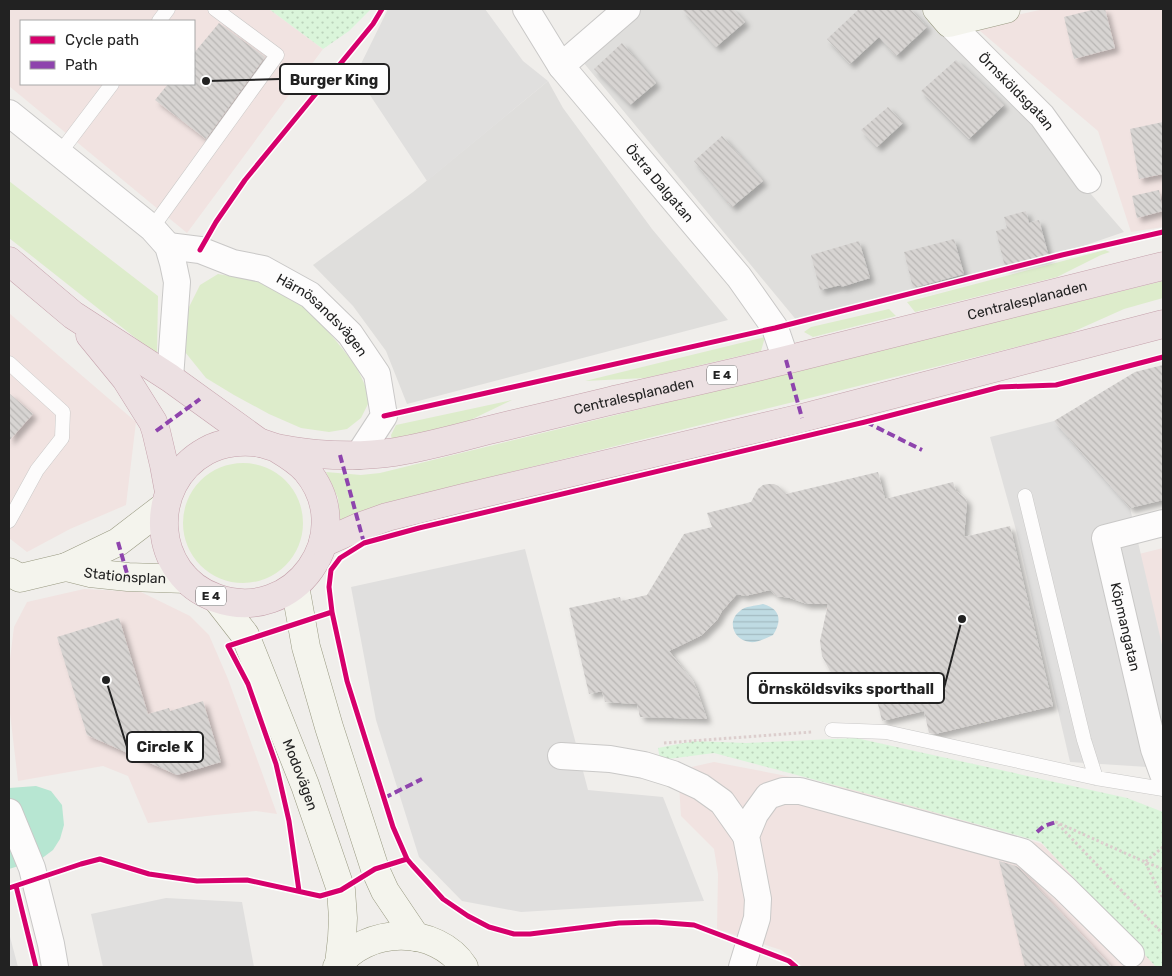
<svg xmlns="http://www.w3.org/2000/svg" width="1172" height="976" font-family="Rubik,sans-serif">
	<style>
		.residential { fill: #dfdedc }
		.commercial { fill: #f1e3e1; fill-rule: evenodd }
		.grass { fill: #ddeccb }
		.park { fill: url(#park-dots) }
		.pitch { fill: #b7e6d2 }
		.parking { fill: #e0dfde }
		.water { fill: url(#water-rules) }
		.building { fill: url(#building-back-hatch); filter: url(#shadow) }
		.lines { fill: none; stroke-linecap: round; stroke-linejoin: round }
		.lane-casing { stroke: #c9c8c7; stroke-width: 15 }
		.street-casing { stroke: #c9c8c7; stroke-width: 28 }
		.secondary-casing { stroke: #999a82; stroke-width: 29 }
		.highway-casing { stroke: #c5a2ac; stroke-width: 29 }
		.path { stroke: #dccecd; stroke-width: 3; stroke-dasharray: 2.5 2.5; stroke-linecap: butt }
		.lane { stroke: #fdfcfc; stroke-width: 14 }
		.street { stroke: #fdfcfc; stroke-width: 26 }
		.secondary { stroke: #f4f4ed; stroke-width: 28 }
		.highway { stroke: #ece0e2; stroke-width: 28 }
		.quiet { stroke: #8e44ad; stroke-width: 4; stroke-dasharray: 8 4; stroke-linecap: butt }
		.cycleway-casing { stroke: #fff; stroke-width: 8 }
		.cycleway { stroke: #d6006c; stroke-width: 5 }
		.labels { text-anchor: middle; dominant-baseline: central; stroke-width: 4.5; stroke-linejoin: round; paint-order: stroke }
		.shield { fill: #fff; stroke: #646464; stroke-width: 1 }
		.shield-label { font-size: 12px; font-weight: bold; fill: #222 }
		.street-label { font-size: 14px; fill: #222; stroke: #fff }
		.leader { fill: none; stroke: #222; stroke-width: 2 }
		.callout-dot { fill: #222; stroke: #fff; stroke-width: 2 }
		.callout { fill: #fff; stroke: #222; stroke-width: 2 }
		.callout-label { font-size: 15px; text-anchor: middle; font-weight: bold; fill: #222 }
	</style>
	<defs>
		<pattern id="park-dots" width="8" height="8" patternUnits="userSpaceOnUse" patternTransform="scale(1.25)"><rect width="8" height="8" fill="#daf5da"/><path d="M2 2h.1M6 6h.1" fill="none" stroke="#bbd2bb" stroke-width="1.8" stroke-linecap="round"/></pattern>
		<pattern id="water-rules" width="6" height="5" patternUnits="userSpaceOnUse" patternTransform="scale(1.25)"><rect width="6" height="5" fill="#bfdbe3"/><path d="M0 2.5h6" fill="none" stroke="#a4bcc2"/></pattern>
		<pattern id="building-back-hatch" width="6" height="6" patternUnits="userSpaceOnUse" patternTransform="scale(1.25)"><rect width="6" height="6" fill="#d7d4d2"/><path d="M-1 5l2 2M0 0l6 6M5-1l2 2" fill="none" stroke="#b8b6b4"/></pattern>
		<filter id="shadow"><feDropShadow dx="4.5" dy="4.5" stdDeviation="2.5" flood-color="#0004"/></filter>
	</defs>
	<rect width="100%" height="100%" fill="#f0eeeb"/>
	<!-- residential -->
	<path class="residential" d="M642 9H922L952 43 1024 117 1124 232 1054 256 798 322 583 62Z
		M548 81 563 108 652 229 728 320 407 404 386 351 353 306 313 265 413 192Z"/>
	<!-- commercial -->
	<path class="commercial" d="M9 9H269L323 49 187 233 9 86ZM21 21H194V84H21Z
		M1044 9H1163V227L1131 232 1098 131 973 25Z
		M9 313 136 422 126 505 70 529 27 552 9 538Z
		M1163 548V650L1139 554Z
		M84 589 141 592 190 616 209 635 228 679 277 814 256 811 215 815 148 823 128 776 103 766 18 781 9 705V667L14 627 27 602Z
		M714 762 865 791 1042 844 1163 965V967H803L781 950 717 929 718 874 714 849 681 816 678 770Z"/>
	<!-- grass -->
	<path class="grass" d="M9 181 158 296 157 355 9 238Z
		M1105 250 1110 252 1101 255 1057 277 915 312 907 302Z
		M218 274 267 282 304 304 337 342 356 366 371 398 361 418 347 429 329 432 301 428 269 414 234 395 206 378 185 352V315L200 285Z
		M1163 281V298L1124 309 1068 334 382 504 340 525 338 498 326 472 361 475 380 473Z
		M889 309 896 316 813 337 804 332 811 327Z
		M765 337 761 351 645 378 585 381Z
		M512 400 462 424 392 440 391 435 396 425Z
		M183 523a60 60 0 1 1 120 0a60 60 0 1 1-120 0Z"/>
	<!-- park -->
	<path class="park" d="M269 9H371L349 31 323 49Z
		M856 738 1127 798 1163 812V967H1156L1041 842 872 795 714 753 660 760 658 748 694 741 746 743Z"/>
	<!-- pitch -->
	<path class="pitch" d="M36 786 51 791 62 805 64 825 60 839 53 850 41 859 9 869V788Z"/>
	<!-- parking -->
	<path class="parking" d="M388 9H485L523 61 548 81 427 181 356 74Z
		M1054 421 1130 508 1163 649V768L1070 762 1016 530 990 437Z
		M525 549 588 790 663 797 704 901 521 912 462 901 419 857 376 720 351 587Z
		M166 898 242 902 254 967H103L91 914Z
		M9 933 18 967H9Z"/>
	<!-- water -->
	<path class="water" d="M763 604C781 609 782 621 773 635 766 638 757 643 750 642 734 641 726 621 740 611 745 606 755 606 763 604Z"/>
	<!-- building -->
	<path class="building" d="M682 9H733L745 22 716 47Z
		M859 9H910L927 27 896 56 879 37 850 64 827 39Z
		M1096 9H1105L1115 48 1074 59 1064 17Z
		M219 23 265 57 206 139 155 100 168 84H194V53Z
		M622 43 656 83 630 105 594 69Z
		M956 60 1004 105 969 139 921 91Z
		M888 107 903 123 877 147 861 130Z
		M1163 122V174L1139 179 1130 129Z
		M722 136 763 181 732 207 694 161Z
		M1159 190 1163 211 1137 218 1132 196Z
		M1026 211 1029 223 1039 220 1049 257 1005 267 996 231 1007 228 1004 217Z
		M954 239 964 274 913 288 904 252Z
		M859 241 870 278 841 287V285L820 290 811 255Z
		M1163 365V500L1130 508 1054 421 1135 372Z
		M9 393 33 414 9 441Z
		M878 472 885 499 953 482 956 491 965 498 967 502 964 537 1010 526 1053 706 935 734 929 733 924 711 882 721 874 687H859L843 681 830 671 822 656 820 641 828 604H807L790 598 777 596 770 590 745 596 737 594 722 611 717 620 702 635 669 651 693 681 698 693 707 719 640 717 637 704 605 702 602 691 589 694 569 608 620 597 621 601 647 595 684 534 712 527 707 513 751 502 758 489 763 485 768 484H774L778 486 786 494Z
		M119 618 148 714 169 708 170 711 203 701 221 762 177 775 87 735 57 637Z
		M999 861 1016 866 1019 868 1112 967H1025Z"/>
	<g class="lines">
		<!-- lane casing -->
		<g class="lane-casing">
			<path id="lane" d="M159 21 168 9
				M59 154 112 84
				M152 228 277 55 215 9
				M9 363 63 412 62 438 37 470 9 521
				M1025 496 1084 740 1096 778
				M832 730 886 732 1096 778 1163 789"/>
		</g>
		<!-- street casing -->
		<g class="street-casing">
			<g id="street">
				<path id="s1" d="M526 9 561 66 739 277 775 328 786 360"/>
				<path id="s2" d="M949 23 1042 116 1088 180"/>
				<path d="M561 66 627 9"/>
				<path d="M9 113 152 228 168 246 173 263 177 282 170 378"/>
				<path id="s3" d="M168 246 200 250 233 263 263 269 310 295 350 334 377 374 384 416 358 456"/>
				<path id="s4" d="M1163 523 1105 538 1154 749 1163 774"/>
				<path d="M561 756 610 759 644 765 673 774 701 787 722 802 746 836"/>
				<path d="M9 812 32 868 51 944 55 967"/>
				<path d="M742 967 757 918 758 899 746 836 755 814 768 796 783 791H800L1023 852 1064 888 1131 954"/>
			</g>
		</g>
		<!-- secondary casing -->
		<g class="secondary-casing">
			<g id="secondary">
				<path d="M937 9 949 23 1006 9"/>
				<path id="s5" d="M66 567 90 573 128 577 186 579"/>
				<path d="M9 572 20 578 66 567 118 542 165 506"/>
				<path d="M295 586 306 647 329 727 375 869 385 891 416 937"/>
				<path id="s6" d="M217 599 245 635 305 785 341 890 343 918 342 938 339 964"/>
				<path d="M337 967C365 926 437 925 464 967"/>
			</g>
		</g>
		<!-- highway casing -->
		<g class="highway-casing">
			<g id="highway">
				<path d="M9 261 73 315 170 378 260 443"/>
				<path d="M90 335 126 379 153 422 156 431 164 465 169 492"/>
				<path id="s7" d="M278 449C288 455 298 461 306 470 360 534 294 626 216 598 151 575 146 484 206 451 222 442 243 440 261 443 268 445 275 448 282 449 293 451 305 453 317 454 343 456 369 456 395 452 425 447 455 439 485 431 527 421 568 411 610 401 670 387 730 374 790 359 915 329 1039 297 1163 266"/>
				<path d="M323 543 359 527 387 517 463 498 802 418 1163 324"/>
			</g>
		</g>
		<!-- path -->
		<path class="path" d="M664 743 812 732
			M1163 847 1145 862 1163 898
			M1163 869 1145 862 1056 822 1163 934"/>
		<!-- lane -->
		<use href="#lane" class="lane"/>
		<!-- street -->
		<use href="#street" class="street"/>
		<!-- secondary -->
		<use href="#secondary" class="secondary"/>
		<!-- highway -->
		<use href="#highway" class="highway"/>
		<!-- quiet -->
		<path class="quiet" d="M786 360 802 418
			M866 422 922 450
			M156 431 200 399
			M340 455 364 543
			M118 542 128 577
			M384 798 422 779
			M1037 832 1044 826 1056 822"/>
		<!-- cycleway casing -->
		<g class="cycleway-casing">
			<path id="cycleway" d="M200 250 216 222 245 180 373 24 382 9
				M384 416 775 328 1062 255 1163 232
				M16 886 36 967
				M9 888 81 864 100 859 149 874 197 881 247 880 320 896 341 890 375 869 407 859
				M299 891 289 821 276 764 248 684 228 646 332 612
				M796 967 789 961 694 925 655 922 619 923 530 934H514L489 927 468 916 443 899 412 865 407 859 393 827 347 681 332 612 329 587 331 570 340 558 364 543 419 528 865 422 1000 387 1056 385 1163 357"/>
		</g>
		<!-- cycleway -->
		<use href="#cycleway" class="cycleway"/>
	</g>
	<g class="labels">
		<!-- shield labels -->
		<g class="shield">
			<rect x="707" y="365.5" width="30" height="19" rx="4"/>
			<rect x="196" y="586.5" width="30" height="19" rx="4"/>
		</g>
		<g class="shield-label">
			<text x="722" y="375">E 4</text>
			<text x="211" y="596">E 4</text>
		</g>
		<!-- street labels -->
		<g class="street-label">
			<text stroke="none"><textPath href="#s2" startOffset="96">Örnsköldsgatan</textPath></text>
			<text stroke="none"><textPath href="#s1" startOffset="220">Östra Dalgatan</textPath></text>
			<text stroke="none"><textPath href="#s7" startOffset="1275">Centralesplanaden</textPath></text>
			<text stroke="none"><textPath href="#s3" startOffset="174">Härnösandsvägen</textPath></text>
			<text stroke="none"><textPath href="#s7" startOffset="870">Centralesplanaden</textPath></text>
			<text stroke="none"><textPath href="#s5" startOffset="60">Stationsplan</textPath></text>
			<text stroke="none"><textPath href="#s4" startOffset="151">Köpmangatan</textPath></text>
			<text stroke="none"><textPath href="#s6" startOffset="196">Modovägen</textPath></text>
		</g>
	</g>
	<!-- callouts -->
	<path class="leader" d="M206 81L280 79M962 619L944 688M106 680L127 747"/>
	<g class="callout-dot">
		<circle cx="206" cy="81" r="5"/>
		<circle cx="962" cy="619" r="5"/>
		<circle cx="106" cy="680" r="5"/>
	</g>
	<g class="callout">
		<rect x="280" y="64" width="109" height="30" rx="5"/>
		<rect x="748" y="673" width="196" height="30" rx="5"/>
		<rect x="127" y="732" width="76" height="30" rx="5"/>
	</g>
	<g class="callout-label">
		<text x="334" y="85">Burger King</text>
		<text x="846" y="694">Örnsköldsviks sporthall</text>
		<text x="165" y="752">Circle K</text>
	</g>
	<!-- border -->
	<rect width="1172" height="976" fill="none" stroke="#222222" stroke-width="20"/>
	<!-- legend -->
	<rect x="20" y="20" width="175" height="65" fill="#ffffff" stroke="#a7a7a7"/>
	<rect x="30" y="36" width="25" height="8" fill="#d6006c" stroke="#a7a7a7"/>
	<text x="65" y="45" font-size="15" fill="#222222">Cycle path</text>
	<rect x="30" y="61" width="25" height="8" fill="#8e44ad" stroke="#a7a7a7"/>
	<text x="65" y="70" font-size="15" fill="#222222">Path</text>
</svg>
